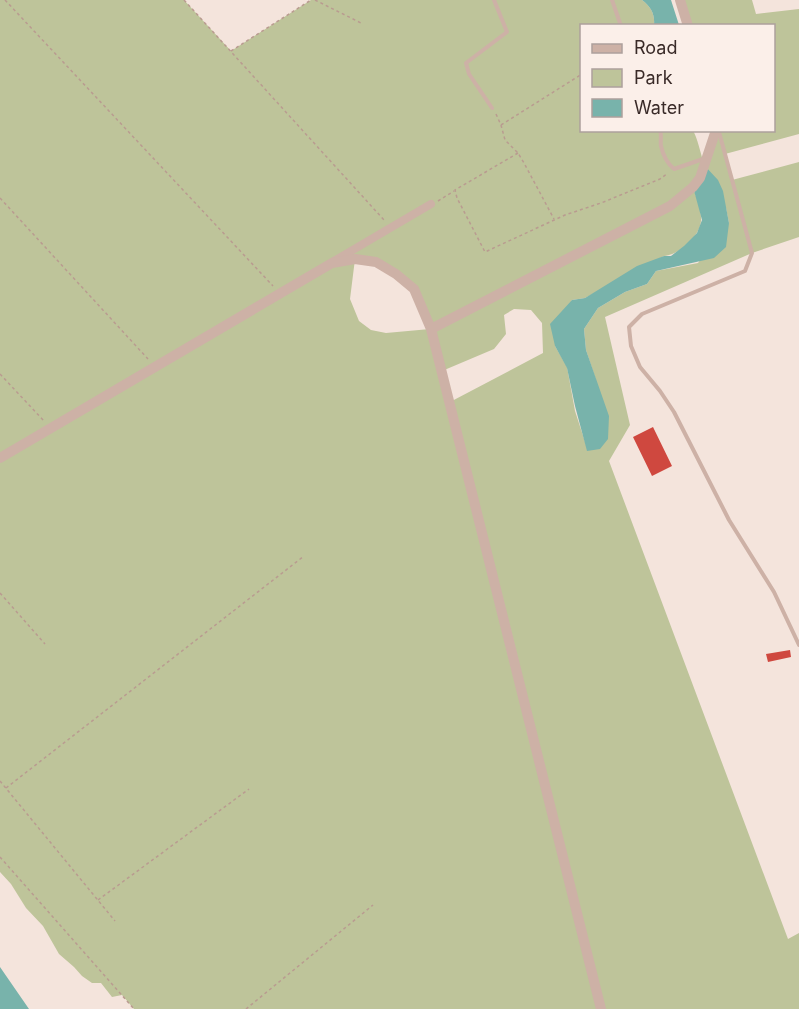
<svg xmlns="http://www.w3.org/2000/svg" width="799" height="1009" font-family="Inter,sans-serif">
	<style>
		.green { fill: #bec49a; fill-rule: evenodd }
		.water { fill: #78b3ab }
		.building { fill: #cf483f }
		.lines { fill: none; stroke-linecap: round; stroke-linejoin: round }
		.path { stroke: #b99b90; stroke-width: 1.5; stroke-dasharray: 3 3; stroke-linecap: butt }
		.service { stroke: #cdb1a6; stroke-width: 4 }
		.minor { stroke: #cdb1a6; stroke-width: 8 }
		.tertiary { stroke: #cdb1a6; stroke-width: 10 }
	</style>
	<rect width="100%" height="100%" fill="#f4e4dc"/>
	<!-- green -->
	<path class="green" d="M0 0H184L231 51 311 0H642C651 7 655 14 654 25L582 26V130L693 131C697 136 701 155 704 164L716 131 774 130V26L688 25 680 0H752L756 14 799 9V134L725 154 732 180 799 162V237L752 253 605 317 630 425 609 461 788 939 799 933V1009H134L122 995 112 997 101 983H92L82 976 74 967 59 954 43 926 26 908 11 884 0 872ZM693 187 726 208 729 223 698 263 656 271 647 284 625 292 598 308 584 329 586 350 596 380 588 451 575 411 567 367 555 346 572 300 585 298 664 256C679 255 700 236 701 221 702 211 696 197 693 187ZM355 259 396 274 414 289 430 329 386 333 371 330 359 321 350 299ZM514 309 531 310 542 323 543 353 450 402 442 371 494 349 506 334 504 315Z"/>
	<!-- water -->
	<path class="water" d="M642 0H671L679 25H654C655 14 651 7 642 0Z
		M704 165 718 180 723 191 729 223 726 247 714 258 656 271 647 284 625 292 598 308 584 329 586 350 609 416 608 439 600 449 587 451 575 406 567 368 555 346 550 324 572 300 585 298 637 266 664 256H671L684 246 697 233 702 220 693 187Z
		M0 967 29 1009H0Z"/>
	<!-- building -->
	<path class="building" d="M653 427 672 466 652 476 633 437Z
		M790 650 791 657 768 662 766 654Z"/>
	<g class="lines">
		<!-- path -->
		<path class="path" d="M5 0 273 286
			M184 0 384 220
			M315 0 363 24
			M231 51 311 0
			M496 114 501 125 505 140 518 153 524 163 554 219
			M501 125 582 74
			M518 153 455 190 457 198 485 252 565 215 601 203 660 179 668 173
			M0 198 148 359
			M438 201 454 191
			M0 374 44 421
			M0 593 45 644
			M0 781 115 921
			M6 788 304 556
			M0 857 134 1009
			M98 900 249 789
			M246 1009 373 905"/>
		<!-- service -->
		<path class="service" d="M612 0 621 26
			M492 108 469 74 466 63 507 32 494 0
			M660 130C662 137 660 140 661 146 663 155 668 164 674 169L703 159
			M719 132 752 253 745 271 642 314 629 327 631 346 640 367 660 391 674 412 729 520 774 592 799 645"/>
		<!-- minor -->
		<path class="minor" d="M334 261 431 204"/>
		<!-- tertiary -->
		<path class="tertiary" d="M680 0 688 26
			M0 458 332 263 355 259 376 262 396 274 414 289 431 329
			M601 1009 431 329 670 206 693 187 700 178 716 130"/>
	</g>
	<!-- legend -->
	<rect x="580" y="24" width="195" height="108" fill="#fbefe9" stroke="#ada09c" stroke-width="1.5"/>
	<rect x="592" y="44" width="30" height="9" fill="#cdb1a6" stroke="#ada09c" stroke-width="1.5"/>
	<text x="634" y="54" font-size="18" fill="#392a28">Road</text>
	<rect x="592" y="69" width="30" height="18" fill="#bec49a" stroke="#ada09c" stroke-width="1.5"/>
	<text x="634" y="84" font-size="18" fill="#392a28">Park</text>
	<rect x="592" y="99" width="30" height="18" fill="#78b3ab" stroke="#ada09c" stroke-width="1.5"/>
	<text x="634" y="114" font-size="18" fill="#392a28">Water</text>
</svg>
